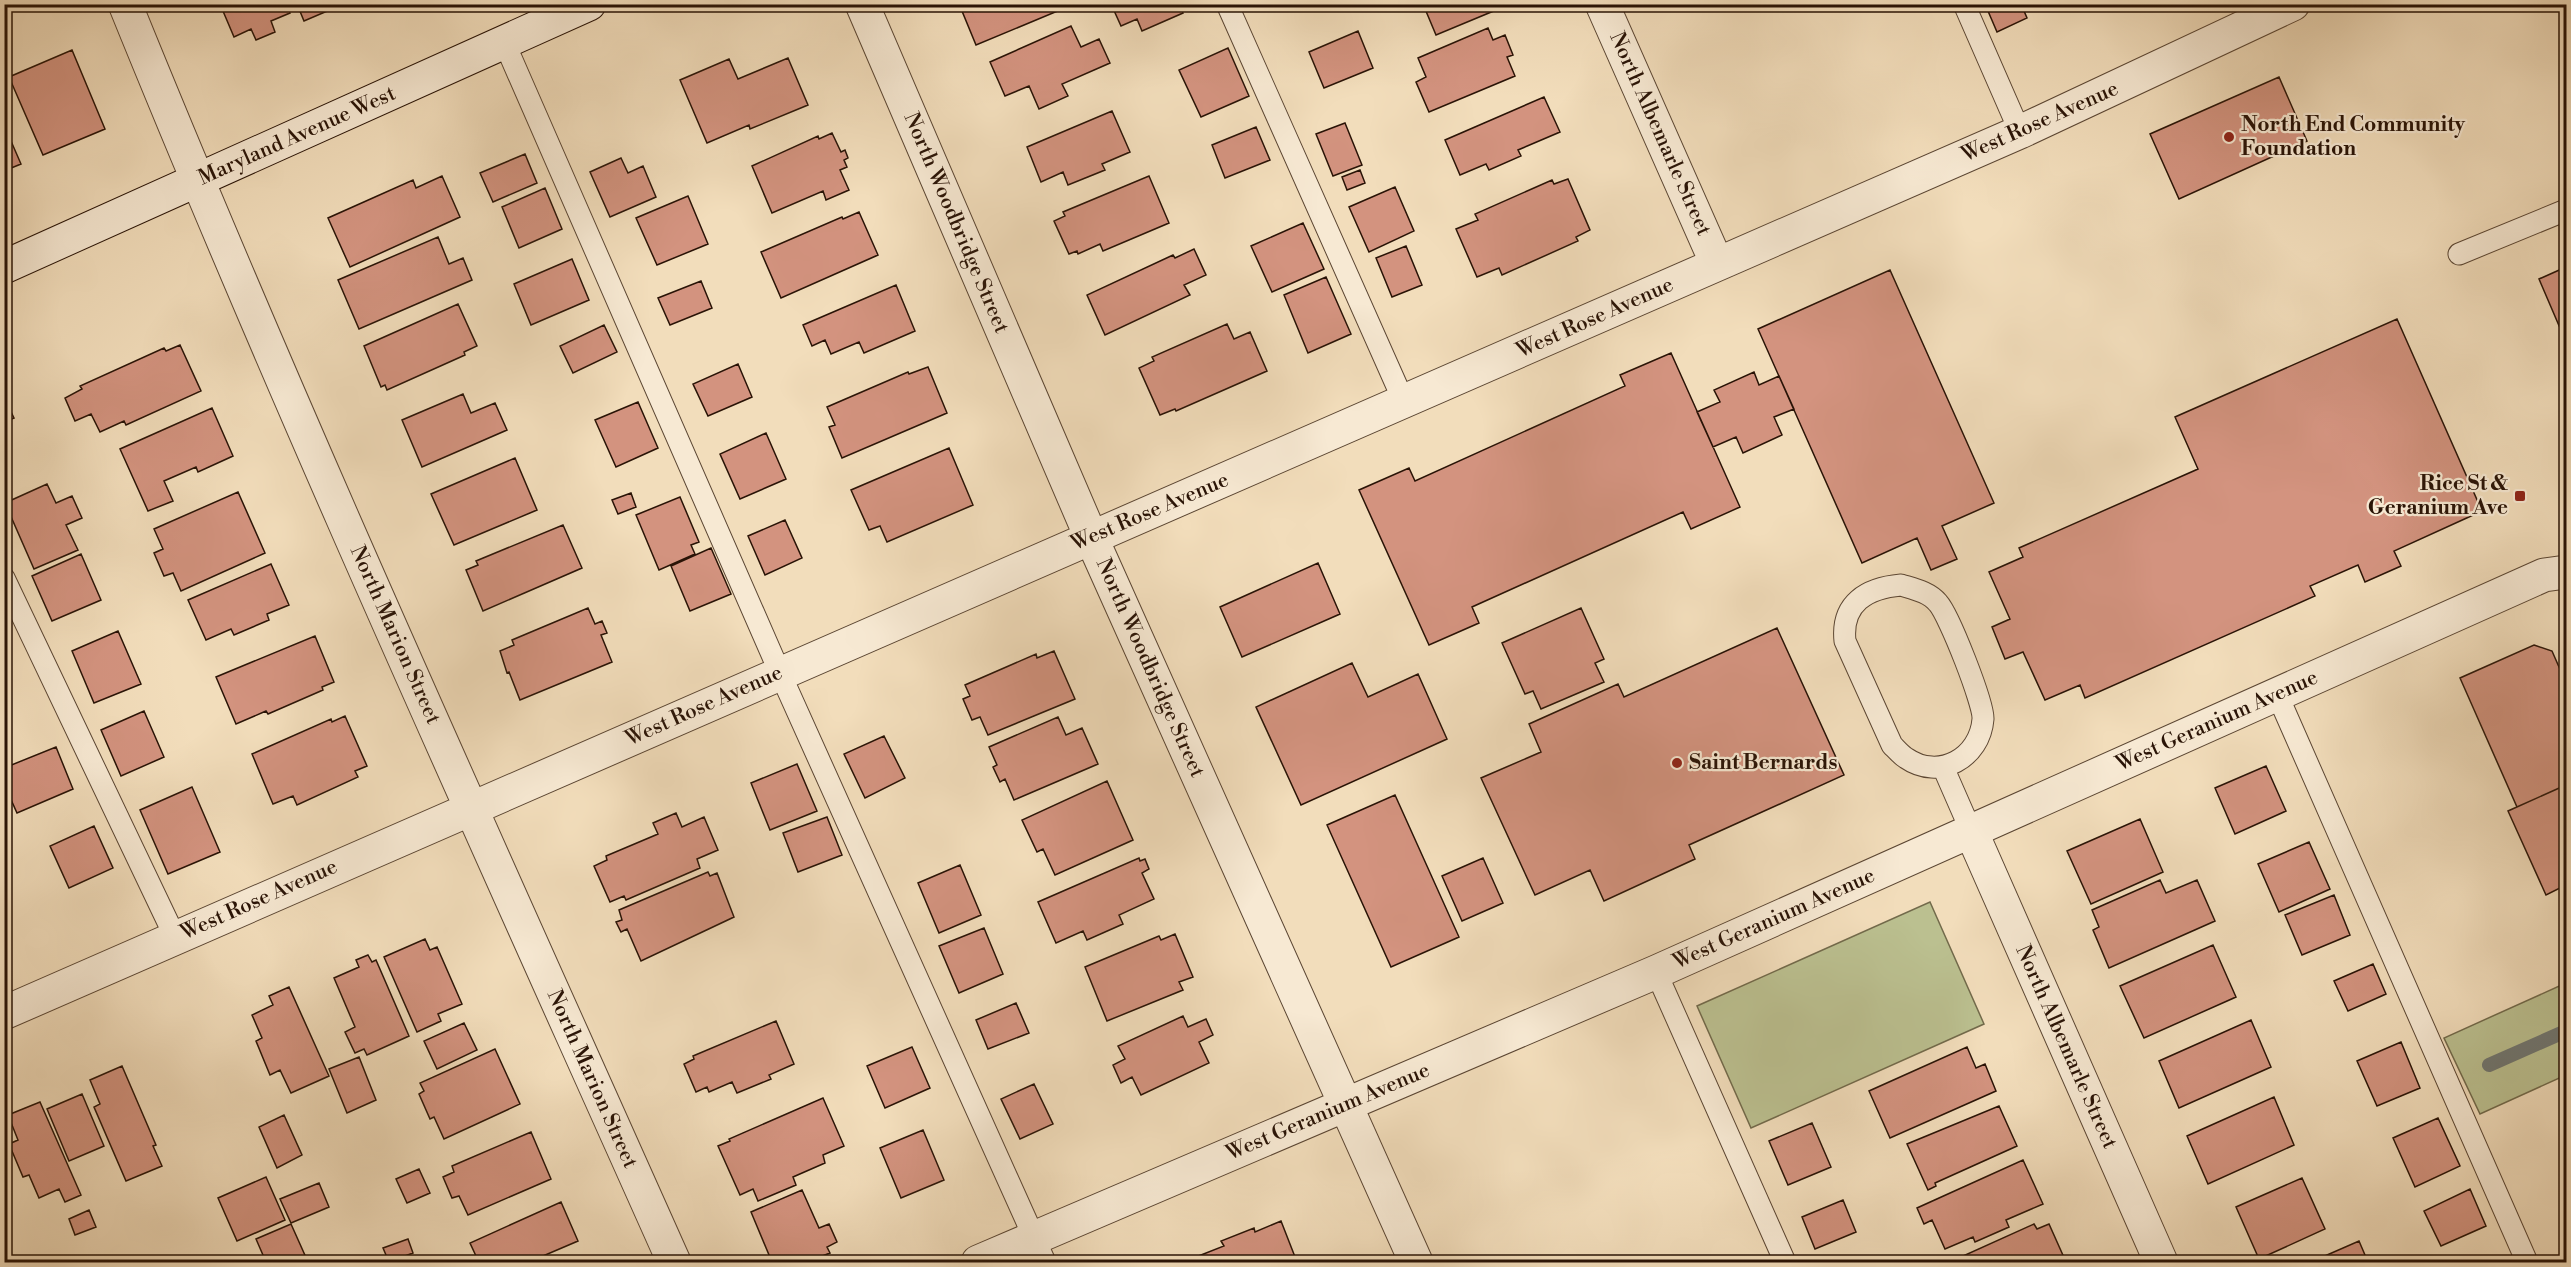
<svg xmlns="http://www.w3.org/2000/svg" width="2571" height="1267" font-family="'Libre Bodoni',serif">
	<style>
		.green { fill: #bbc090; stroke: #726a4b; stroke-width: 1.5 }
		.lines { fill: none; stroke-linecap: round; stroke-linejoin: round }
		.stream { stroke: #707772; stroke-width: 14 }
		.building { fill: #d3937f; stroke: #291306; stroke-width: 1.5 }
		.lane-casing { stroke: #5b4633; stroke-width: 23 }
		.street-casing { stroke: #5b4633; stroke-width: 35 }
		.secondary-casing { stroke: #291306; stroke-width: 35 }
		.lane { stroke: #f7e9d3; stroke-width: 21 }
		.street { stroke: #f7e9d3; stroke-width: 33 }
		.secondary { stroke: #f7e9d3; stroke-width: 33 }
		.poi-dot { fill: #8f2418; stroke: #f7e9d3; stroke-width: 2 }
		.labels { text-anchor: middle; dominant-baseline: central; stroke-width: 4.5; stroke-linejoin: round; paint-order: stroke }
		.street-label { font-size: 21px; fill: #291306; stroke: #f7e9d3 }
		.poi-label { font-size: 21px; font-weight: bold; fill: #291306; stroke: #f7e9d3; text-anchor: start }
	</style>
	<rect width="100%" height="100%" fill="#f2ddbb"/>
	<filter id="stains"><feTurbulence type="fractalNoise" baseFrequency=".00333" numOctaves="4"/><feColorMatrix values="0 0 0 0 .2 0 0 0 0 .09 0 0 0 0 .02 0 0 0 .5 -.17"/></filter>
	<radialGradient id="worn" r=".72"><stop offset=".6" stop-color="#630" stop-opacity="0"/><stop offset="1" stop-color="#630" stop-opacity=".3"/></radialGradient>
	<!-- green -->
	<path class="green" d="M1930 902 1984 1024 1751 1128 1697 1006Z
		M2566 983V1075L2480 1114 2444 1038Z"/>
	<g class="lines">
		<!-- stream -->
		<path class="stream" d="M2489 1065 2566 1031"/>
	</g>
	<!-- building -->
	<path class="building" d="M220 4H286L290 13 271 21 275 32 256 40 251 29 234 37Z
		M297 4H351V5L341 9 339 6 304 21Z
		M976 4H1072V5L976 45 962 11Z
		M1116 4H1179L1183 13 1142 31 1137 19 1121 26 1112 6Z
		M1423 4H1493L1496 10 1436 35Z
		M1985 4H2021L2027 18 1997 32Z
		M1071 26 1081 47 1099 39 1110 63 1062 84 1068 96 1039 109 1029 86 1005 96 990 62Z
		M1488 28 1493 40 1505 35 1513 55 1507 57 1515 76 1429 112 1416 82 1426 77 1418 58Z
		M1358 31 1373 68 1324 88 1309 52Z
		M1228 48 1249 96 1201 117 1179 70Z
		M72 50 105 129 43 155 9 77Z
		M788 58 808 105 750 129 749 125 707 143 680 80 729 59 738 79Z
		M2279 77 2307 141 2179 199 2150 134Z
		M1544 97 1560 132 1518 150 1521 156 1489 170 1486 164 1460 175 1445 140Z
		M1112 111 1130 152 1102 164 1105 170 1068 185 1063 172 1041 182 1027 147Z
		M1345 123 1362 165 1333 176 1316 134Z
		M4 125 21 164 4 171Z
		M1256 127 1270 160 1225 178 1212 145Z
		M832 133 841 152 845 150 848 158 844 160 847 167 840 170 849 190 826 200 823 191 772 213 752 166 818 136 819 139Z
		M525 154 537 183 493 202 480 173Z
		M621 158 628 173 643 166 656 197 610 217 590 172Z
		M1360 170 1365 183 1347 190 1342 177Z
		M442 176 460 217 350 267 328 218 413 180 416 188Z
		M1149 176 1169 223 1103 251 1100 244 1078 254 1077 251 1069 254 1054 221 1065 216 1063 212Z
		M1568 179 1590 230 1576 237 1578 241 1502 275 1499 268 1477 277 1456 229 1478 220 1475 214 1552 180 1554 184Z
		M1395 187 1414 231 1369 252 1349 207Z
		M545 188 562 229 519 248 502 207Z
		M688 196 708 244 657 265 636 218Z
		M859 212 878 255 781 298 761 252 842 217 843 219Z
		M1303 223 1324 269 1272 292 1251 246Z
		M438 237 449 264 463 258 472 280 359 329 338 280Z
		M1406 246 1422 285 1392 297 1376 258Z
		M1194 249 1206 275 1184 285 1190 295 1105 335 1087 295 1173 255 1175 258Z
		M572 259 589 300 531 325 514 284Z
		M2566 267V342L2539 279Z
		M1890 270 1994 503 1942 526 1957 559 1931 570 1917 538 1862 563 1758 329Z
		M1326 277 1351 334 1308 353 1284 295Z
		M701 281 712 308 670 325 658 298Z
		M896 285 915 331 864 353 859 342 831 354 825 340 812 346 803 325Z
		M458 304 477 346 464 352 465 355 387 390 385 385 381 387 364 346Z
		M2397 319 2482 511 2394 551 2401 566 2365 582 2358 565 2310 586 2315 596 2085 698 2080 685 2045 700 2023 652 2005 659 1992 627 2010 619 1989 572 2023 557 2019 548 2198 469 2175 417Z
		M1227 324 1234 339 1250 332 1267 371 1176 411 1175 409 1160 415 1139 368 1154 361 1152 357Z
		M604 325 617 352 573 373 560 346Z
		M180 345 201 391 126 425 124 421 100 432 91 414 75 421 65 398 82 389 80 386 164 348 166 351Z
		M1671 353 1740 507 1691 529 1683 512 1472 607 1479 623 1429 645 1359 490 1409 468 1415 481 1625 386 1620 375Z
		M738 364 752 397 708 416 693 384Z
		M928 367 947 413 842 458 829 427 835 425 827 407 908 372 909 374Z
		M1754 372 1759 385 1779 376 1794 409 1774 417 1782 435 1743 453 1736 437 1713 447 1697 412 1720 402 1714 390Z
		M463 394 471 413 495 403 507 430 422 467 402 420Z
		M4 397 14 418 4 422Z
		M638 402 658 448 616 467 595 420Z
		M212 408 233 456 198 472 196 467 164 481 173 501 148 511 120 449Z
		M766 433 786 479 740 499 720 454Z
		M949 448 973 505 887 542 880 526 869 530 851 490Z
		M515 458 537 510 454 545 431 494Z
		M47 484 56 503 72 496 82 518 66 525 78 550 34 569 5 503Z
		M238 492 265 553 181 591 173 573 164 576 154 553 163 549 154 529Z
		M631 493 636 507 618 514 612 500Z
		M680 497 699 542 691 545 695 554 659 570 636 515Z
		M785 520 802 558 765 575 748 536Z
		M563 525 582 568 483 611 466 570 478 565 476 561Z
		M711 548 731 594 690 611 671 566Z
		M81 554 101 600 52 621 32 576Z
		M1318 563 1340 614 1242 657 1220 607Z
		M271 564 289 605 267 614 269 620 234 635 231 629 206 640 188 600Z
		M588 608 595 624 602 621 607 633 601 635 612 662 520 700 509 672 507 673 500 651 514 645 512 640Z
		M1581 608 1604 659 1595 663 1604 682 1541 709 1533 691 1525 694 1502 643Z
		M1777 628 1844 775 1689 845 1695 859 1604 901 1590 870 1535 895 1481 778 1541 752 1529 724 1618 684 1624 697Z
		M118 631 141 684 94 703 72 651Z
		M315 636 334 682 322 687 323 690 268 714 266 711 236 724 216 677Z
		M2534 645 2552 651 2566 683V785L2517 807 2460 678Z
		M1054 651 1075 699 988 735 980 717 972 720 963 699 970 696 965 685 1036 654 1037 658Z
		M1352 663 1368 697 1418 674 1447 739 1301 805 1256 707Z
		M144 711 164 757 121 776 101 730Z
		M345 716 367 766 355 771 358 777 297 805 293 796 273 804 252 754 331 719 332 722Z
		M1058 717 1066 735 1082 728 1098 764 1014 800 1005 779 1000 782 993 767 997 765 989 747Z
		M884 736 905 778 865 798 844 754Z
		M56 747 73 789 17 813 4 784V768Z
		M797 764 817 811 770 830 751 783Z
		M2266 766 2286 811 2235 834 2215 788Z
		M1107 781 1133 840 1055 875 1043 849 1037 852 1022 820Z
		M2566 785V885L2546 895 2508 811Z
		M192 787 220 852 168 874 140 810Z
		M1395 795 1459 937 1391 967 1327 825Z
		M676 813 682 827 704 817 718 850 697 859 700 868 626 900 624 896 610 902 594 866 607 860 606 856 658 834 653 823Z
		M827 817 842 855 798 872 783 833Z
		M2140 819 2163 872 2091 904 2067 851Z
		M94 826 113 868 69 888 50 846Z
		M2309 842 2330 889 2279 912 2258 864Z
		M1139 858 1140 861 1145 859 1149 869 1142 873 1154 899 1119 915 1123 924 1087 940 1083 931 1056 943 1038 902Z
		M1483 858 1503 903 1462 921 1442 876Z
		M960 865 981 915 939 933 918 883Z
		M708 872 710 876 717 873 734 917 641 961 627 929 621 932 616 922 622 920 619 910Z
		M2160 880 2166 893 2197 880 2215 921 2109 968 2093 930 2099 927 2092 910Z
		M2334 895 2350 935 2302 955 2285 915Z
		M984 928 1003 974 959 993 939 946Z
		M1175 934 1193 977 1179 982 1183 990 1107 1021 1085 967 1159 936 1161 940Z
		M425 939 430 950 437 947 462 1004 438 1014 441 1021 417 1032 384 957Z
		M2213 945 2236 997 2144 1038 2120 986Z
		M368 955 372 962 376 960 409 1036 367 1055 364 1049 355 1053 345 1032 355 1027 334 978 359 967 356 960Z
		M2373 964 2386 994 2348 1011 2334 981Z
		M289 987 329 1076 291 1093 280 1070 270 1075 256 1041 262 1038 252 1015 273 1005 269 996Z
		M1016 1003 1029 1033 988 1049 976 1020Z
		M1183 1016 1188 1027 1206 1019 1213 1035 1199 1042 1209 1063 1141 1095 1132 1077 1121 1083 1113 1065 1125 1059 1118 1046Z
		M2251 1020 2271 1067 2179 1108 2159 1061Z
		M776 1021 794 1064 769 1075 771 1079 737 1093 732 1082 709 1092 707 1087 696 1092 684 1064 694 1059 693 1056Z
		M464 1023 477 1050 437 1069 424 1041Z
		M2401 1042 2420 1088 2377 1106 2357 1061Z
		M912 1047 930 1088 885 1108 867 1066Z
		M1967 1047 1976 1068 1985 1064 1996 1091 1890 1138 1869 1091Z
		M495 1049 520 1104 444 1139 434 1117 430 1119 419 1094 424 1091 420 1083Z
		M359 1057 376 1100 347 1113 329 1069Z
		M122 1066 156 1145 153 1146 162 1166 126 1181 94 1107 100 1104 90 1080Z
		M1034 1084 1053 1124 1020 1139 1001 1099Z
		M82 1094 104 1146 69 1161 47 1109Z
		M2274 1097 2294 1145 2208 1184 2187 1136Z
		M823 1098 844 1146 823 1155 825 1163 793 1177 796 1185 758 1201 753 1189 740 1195 718 1146 730 1141 729 1139Z
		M40 1102 81 1195 65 1202 59 1189 39 1198 29 1175 23 1177 9 1144 18 1140 8 1115Z
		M1999 1106 2017 1146 1935 1183 1936 1186 1928 1190 1907 1144Z
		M284 1115 302 1155 277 1168 259 1127Z
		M2438 1118 2460 1166 2415 1187 2393 1138Z
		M1812 1123 1831 1167 1788 1185 1769 1141Z
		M923 1130 944 1180 901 1198 880 1148Z
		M531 1132 551 1179 468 1215 459 1196 452 1198 443 1177 454 1172 452 1166Z
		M2023 1160 2043 1204 2006 1220 2009 1227 1975 1242 1973 1237 1945 1249 1932 1220 1924 1224 1917 1208Z
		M419 1169 430 1193 407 1203 396 1179Z
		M266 1177 285 1220 237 1241 218 1198Z
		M2302 1178 2325 1229 2259 1259 2236 1207Z
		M319 1183 329 1207 291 1223 280 1199Z
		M2470 1189 2486 1226 2441 1246 2424 1211Z
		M802 1190 819 1228 829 1224 837 1242 827 1247 830 1253 807 1262H772L751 1212Z
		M1843 1200 1856 1232 1815 1249 1802 1217Z
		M561 1202 578 1241 529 1262H459L476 1256 470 1243Z
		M89 1210 96 1227 75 1235 69 1219Z
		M1281 1221 1297 1262H1198L1196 1257 1224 1246 1221 1241 1254 1228 1255 1232Z
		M291 1224 308 1262H266L256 1239Z
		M2034 1224 2037 1229 2049 1224 2066 1262H1953L1952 1261Z
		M408 1239 413 1253 389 1262 383 1248Z
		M2359 1241 2368 1262H2311Z"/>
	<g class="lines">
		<!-- lane casing -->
		<g class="lane-casing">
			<path id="lane" d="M1227 4 1404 402
				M1964 4 2020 132
				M505 44 780 673 1045 1262
				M2459 254 2566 210
				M4 578 175 937
				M1901 585C1914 589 1929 592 1938 603 1949 615 1984 704 1983 719 1980 758 1939 781 1906 758 1901 755 1896 749 1892 745L1845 641C1841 603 1867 588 1901 585Z
				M2277 694 2527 1262
				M1943 767 1971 831
				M1656 972 1785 1262"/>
		</g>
		<!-- street casing -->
		<g class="street-casing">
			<path id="street" d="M125 4C297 428 488 845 674 1262
				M862 4 1091 537 1416 1262
				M1602 4 1717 264
				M1971 831 2161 1262
				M4 1013 2020 132 2293 4
				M978 1262 1656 972 2544 575 2566 572"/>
		</g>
		<!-- secondary casing -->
		<g class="secondary-casing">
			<path id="secondary" d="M4 267 589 4"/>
		</g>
		<!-- lane -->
		<use href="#lane" class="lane"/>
		<!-- street -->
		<use href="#street" class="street"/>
		<!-- secondary -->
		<use href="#secondary" class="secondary"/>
	</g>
	<!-- markers -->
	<g class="poi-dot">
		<circle cx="2229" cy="137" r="6"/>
		<rect x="2514" y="490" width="12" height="12" rx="3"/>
		<circle cx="1677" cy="763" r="6"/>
	</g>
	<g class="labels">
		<!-- street labels -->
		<g class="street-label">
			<text transform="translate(2040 122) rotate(-24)">West Rose Avenue</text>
			<text transform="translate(1660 134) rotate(66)">North Albemarle Street</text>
			<text transform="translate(297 136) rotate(-24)">Maryland Avenue West</text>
			<text transform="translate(956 223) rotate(67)">North Woodbridge Street</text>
			<text transform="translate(1595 318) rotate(-24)">West Rose Avenue</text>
			<text transform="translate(1150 512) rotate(-23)">West Rose Avenue</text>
			<text transform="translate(395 635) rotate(66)">North Marion Street</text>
			<text transform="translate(1150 668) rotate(66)">North Woodbridge Street</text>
			<text transform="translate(704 706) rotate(-24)">West Rose Avenue</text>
			<text transform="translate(2217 721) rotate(-24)">West Geranium Avenue</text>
			<text transform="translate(259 900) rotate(-24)">West Rose Avenue</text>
			<text transform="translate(1774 919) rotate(-24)">West Geranium Avenue</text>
			<text transform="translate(2066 1047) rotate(66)">North Albemarle Street</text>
			<text transform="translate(592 1079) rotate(66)">North Marion Street</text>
			<text transform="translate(1328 1112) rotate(-23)">West Geranium Avenue</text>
		</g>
		<!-- poi labels -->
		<g class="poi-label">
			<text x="2241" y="125">North End Community<tspan x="2241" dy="24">Foundation</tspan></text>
			<text x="2508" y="484" text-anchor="end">Rice St &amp;<tspan x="2508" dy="24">Geranium Ave</tspan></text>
			<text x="1689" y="763">Saint Bernards</text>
		</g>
	</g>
	<!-- margin -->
	<rect width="2571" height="1267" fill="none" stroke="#f2ddbb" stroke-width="24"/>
	<rect x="6" y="6" width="2559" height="1255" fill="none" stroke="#291306" stroke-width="3"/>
	<rect x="12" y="12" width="2547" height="1243" fill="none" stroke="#291306" stroke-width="1.5"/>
	<rect width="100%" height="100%" filter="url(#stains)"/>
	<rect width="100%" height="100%" fill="url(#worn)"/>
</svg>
